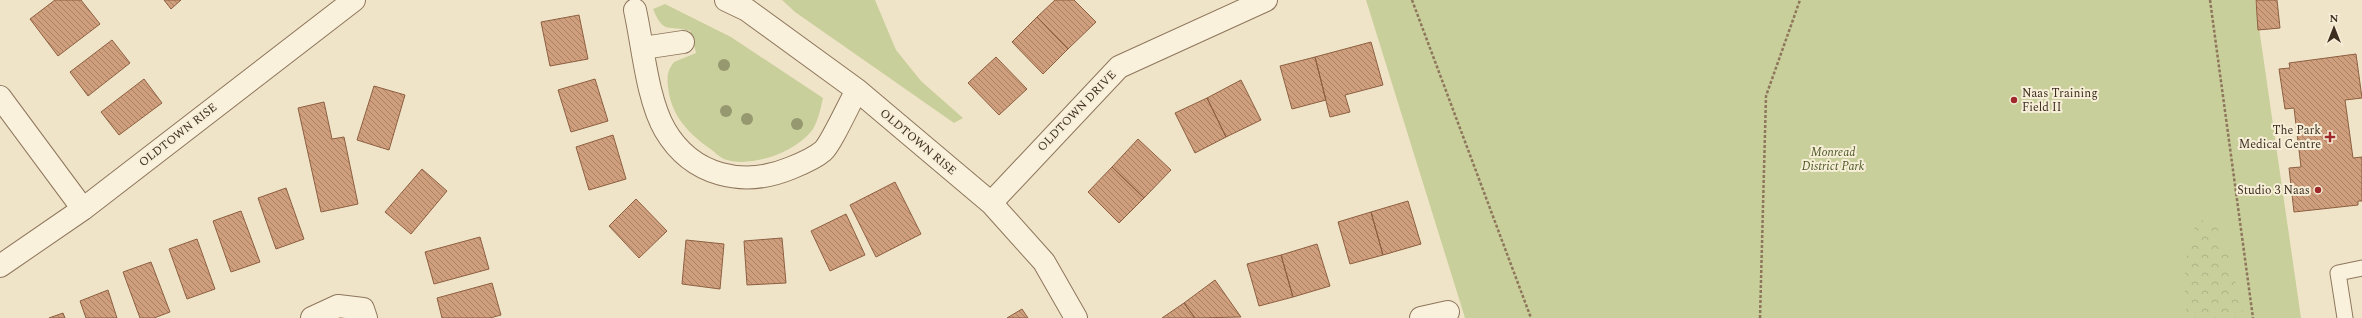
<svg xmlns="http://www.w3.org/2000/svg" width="2362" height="318" font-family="Spectral,serif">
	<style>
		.green { fill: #c9cf9b }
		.forest { fill: url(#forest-crowns) }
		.building { fill: url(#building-back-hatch); stroke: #8d5f41 }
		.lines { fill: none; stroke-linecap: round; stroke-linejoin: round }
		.service-casing { stroke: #8d765c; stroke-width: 17 }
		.minor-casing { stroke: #8d765c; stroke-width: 24 }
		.path { stroke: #8d765c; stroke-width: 2.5; stroke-dasharray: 3 2; stroke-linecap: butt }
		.service { stroke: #faf1dc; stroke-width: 15 }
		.minor { stroke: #faf1dc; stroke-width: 22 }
		.tree { fill: #96986f }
		.poi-dot { fill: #9e2a2b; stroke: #f7eed8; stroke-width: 1.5 }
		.labels { text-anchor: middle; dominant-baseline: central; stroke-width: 4; stroke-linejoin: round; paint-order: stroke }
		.poi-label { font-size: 12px; fill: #3d2e20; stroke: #f7eed8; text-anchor: end }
		.street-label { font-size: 12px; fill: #3d2e20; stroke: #f7eed8 }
		.park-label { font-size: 12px; font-style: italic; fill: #4d5a26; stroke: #f7eed8 }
	</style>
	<defs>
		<pattern id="forest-crowns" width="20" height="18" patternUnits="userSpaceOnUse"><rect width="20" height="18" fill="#c9cf9b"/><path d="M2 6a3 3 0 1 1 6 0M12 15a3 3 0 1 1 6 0" fill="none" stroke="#aeb285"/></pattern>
		<pattern id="building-back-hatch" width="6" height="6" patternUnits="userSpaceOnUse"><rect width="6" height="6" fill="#cf9f7d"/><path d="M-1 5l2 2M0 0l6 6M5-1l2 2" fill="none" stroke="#a98266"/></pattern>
	</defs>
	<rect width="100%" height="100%" fill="#f0e4c8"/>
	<!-- green -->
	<path class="green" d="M782 0H875L896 50 921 81 963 118 954 123 795 12Z
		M1366 0H2255L2301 318H1465Z
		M665 4 731 37 823 98C821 107 818 121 813 129 797 152 750 169 724 159 719 157 714 151 709 148 687 132 671 115 668 87 667 77 667 71 674 62L696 53 690 31C669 24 664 36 653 9Z"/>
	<!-- forest -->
	<path class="forest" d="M2198 219 2216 225 2230 259 2244 318H2187C2183 280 2183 255 2198 219Z"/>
	<!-- building -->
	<path class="building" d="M55 0H81L100 24 58 56 30 19Z
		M164 0H181L171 9Z
		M1055 0H1074L1096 22 1068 49 1037 17Z
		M2256 0H2277L2280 28 2258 30Z
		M579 15 588 59 550 66 541 22Z
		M1037 17 1068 49 1043 74 1012 42Z
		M112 40 130 63 88 96 70 72Z
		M1371 42 1383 85 1345 95 1350 112 1330 117 1315 57Z
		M2356 54 2362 98 2345 100 2353 158 2362 157V201H2358V205L2294 212 2289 168 2301 167 2294 108 2285 109 2279 69 2290 68 2289 63Z
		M996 57 1027 89 999 115 968 83Z
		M1315 57 1326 100 1292 109 1280 66Z
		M144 79 162 103 119 135 101 112Z
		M595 79 608 121 571 132 558 90Z
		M1241 80 1261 120 1226 137 1207 98Z
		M374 86 405 95 389 150 357 140Z
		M1207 98 1226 137 1195 153 1175 113Z
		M324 102 332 139 344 137 358 204 321 212 298 108Z
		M613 135 626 179 589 190 576 147Z
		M1138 139 1171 170 1144 198 1112 167Z
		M1112 167 1144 198 1119 223 1088 192Z
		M422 169 447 191 411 234 385 212Z
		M895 182 921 234 876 257 850 205Z
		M286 188 304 239 276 249 258 198Z
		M636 199 667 231 639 258 609 226Z
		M1408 201 1421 244 1383 255 1371 212Z
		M241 211 260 262 231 272 213 221Z
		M1371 212 1383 255 1350 264 1338 222Z
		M846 214 865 255 830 271 811 231Z
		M480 237 489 269 434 284 425 252Z
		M782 238 786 283 747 285 744 241Z
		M197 239 215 289 187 299 169 249Z
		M686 240 724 244 720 289 682 284Z
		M1317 244 1330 286 1293 297 1281 255Z
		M1281 255 1293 297 1259 306 1247 264Z
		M151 262 170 312 154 318H140L123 272Z
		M1215 280 1241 317 1195 318 1184 303Z
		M492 283 501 315 490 318H442L437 298Z
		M108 290 117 318H86L80 301Z
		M1184 303 1195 318H1162Z
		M1022 309 1028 318H1007Z
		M63 313 65 318H49Z"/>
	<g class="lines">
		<!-- service casing -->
		<g class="service-casing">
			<path id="service" d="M2345 318 2338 273 2362 268"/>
		</g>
		<!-- minor casing -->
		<g class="minor-casing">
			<path id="minor" d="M726 0 747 10 857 90 991 203 1044 262 1076 318
				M635 10C643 46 647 99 665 130 692 176 743 188 791 168 801 164 815 158 823 151 831 144 850 102 857 90
				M643 48 683 42
				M0 97 83 209
				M991 203 1119 67 1266 0
				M0 266 83 209 354 0
				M312 318 338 306 363 309 366 318
				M1421 318 1448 312"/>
		</g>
		<!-- path -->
		<path class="path" d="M1412 0 1531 318
			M2210 0 2253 318
			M1760 318 1766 96 1800 0"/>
		<!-- service -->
		<use href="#service" class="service"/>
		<!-- minor -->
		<use href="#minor" class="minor"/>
	</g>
	<!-- trees -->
	<g class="tree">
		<circle cx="724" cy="65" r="6"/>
		<circle cx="726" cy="111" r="6"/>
		<circle cx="747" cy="119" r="6"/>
		<circle cx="797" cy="124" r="6"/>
	</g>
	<!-- markers -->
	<g class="poi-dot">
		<circle cx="2014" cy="100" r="4"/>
		<path d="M2328 131h4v4h4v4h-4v4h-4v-4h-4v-4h4z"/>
		<circle cx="2318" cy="190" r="4"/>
	</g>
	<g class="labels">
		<!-- poi labels -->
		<g class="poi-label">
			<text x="2022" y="93" text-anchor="start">Naas Training<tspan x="2022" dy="14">Field II</tspan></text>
			<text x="2321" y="130">The Park<tspan x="2321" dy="14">Medical Centre</tspan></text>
			<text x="2310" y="190">Studio 3 Naas</text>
		</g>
		<!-- street labels -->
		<g class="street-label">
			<text transform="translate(1077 111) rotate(-46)">OLDTOWN DRIVE</text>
			<text transform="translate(178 135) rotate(-38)">OLDTOWN RISE</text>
			<text transform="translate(918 142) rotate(40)">OLDTOWN RISE</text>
		</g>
		<!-- park labels -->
		<g class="park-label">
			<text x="1833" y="152">Monread<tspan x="1833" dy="14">District Park</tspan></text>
		</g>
	</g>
	<!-- north arrow -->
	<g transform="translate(2334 28)" stroke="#f7eed8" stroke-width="3" paint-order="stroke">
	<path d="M0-3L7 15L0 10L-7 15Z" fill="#3d2e20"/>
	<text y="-6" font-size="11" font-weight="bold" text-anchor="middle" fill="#3d2e20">N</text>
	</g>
</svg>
